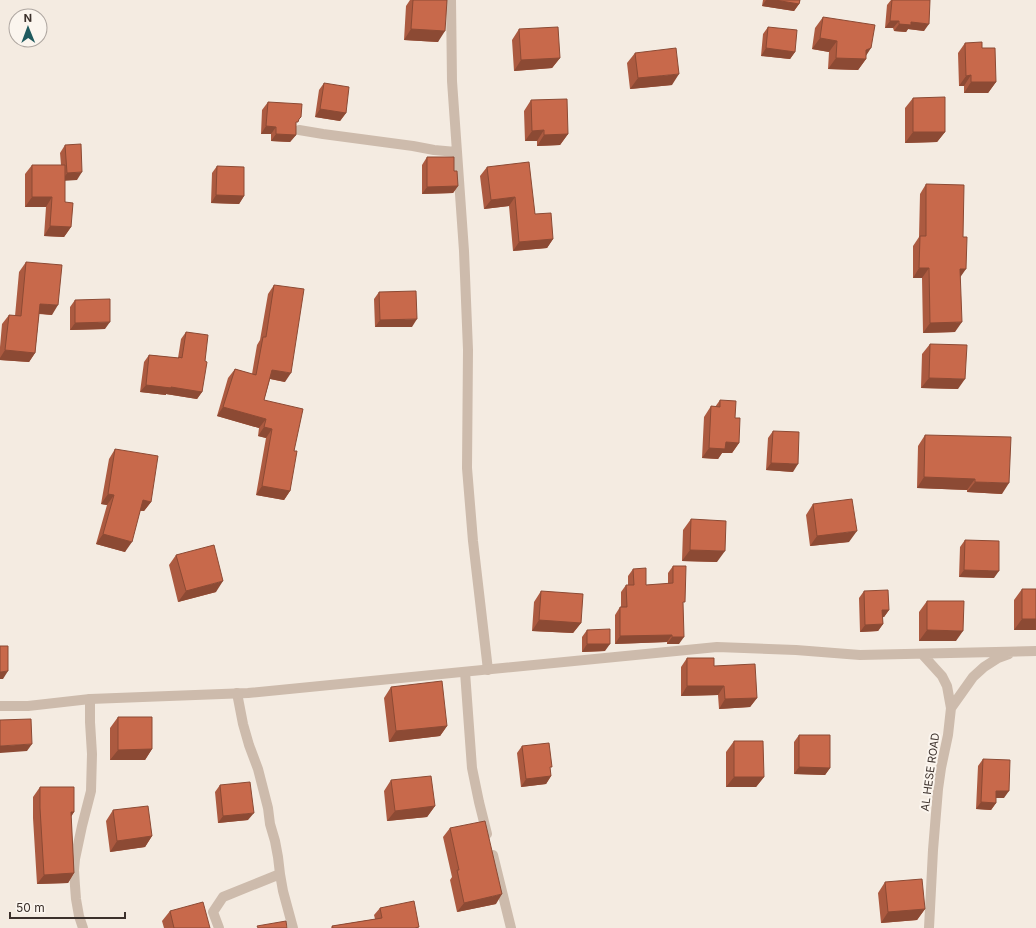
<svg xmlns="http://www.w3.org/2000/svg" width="1036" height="928" font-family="Inter,sans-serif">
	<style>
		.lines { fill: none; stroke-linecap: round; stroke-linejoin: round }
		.minor { stroke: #cdbbac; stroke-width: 10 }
		.tertiary { stroke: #cdbbac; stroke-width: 10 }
		.wall { fill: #ac5a40 }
		.shaded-wall { fill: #8c4a34 }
		.building { fill: #c8694b; stroke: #8c4a34 }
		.labels { text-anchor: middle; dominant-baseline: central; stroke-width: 4; stroke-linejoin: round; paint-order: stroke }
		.street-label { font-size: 11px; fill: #3b302b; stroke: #fbf5ee }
	</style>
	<rect width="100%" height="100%" fill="#f4ebe1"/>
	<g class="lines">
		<!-- minor -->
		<path class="minor" d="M451 0 452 81 464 251 468 350 467 468 473 541 488 670
			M299 130 323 134 413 146 434 150 456 152
			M465 672 472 768 479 802 487 834
			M237 693 243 724 249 745 258 769 268 808 270 824 275 841 278 857 280 874 283 891 293 928
			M493 855 511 928
			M83 928 79 916 76 899 75 886 74 870 75 859 82 826 91 791 92 754 90 722V699
			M219 928 213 912 223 897 280 874"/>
		<!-- tertiary -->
		<path class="tertiary" d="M922 654 942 676 947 686 951 708
			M0 706H28L90 699 248 693 717 647 796 650 860 655 1036 651
			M929 928 933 850 938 789 941 768 948 735 951 708 973 677 984 667 998 658 1009 654"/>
	</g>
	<!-- wall -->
	<path class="wall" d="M410 0H447L438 42 404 40 406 6Z
		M763 0H800L799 4 794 11 762 6Z
		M891 0H930L924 31 908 29 906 32 894 31 893 28H885L887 5Z
		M823 17 866 56V59L858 70 828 69 829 52 812 49 815 28Z
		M768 27 795 52 790 59 761 56 763 34Z
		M519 29 560 58 552 68 514 71 512 40Z
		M965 43 982 48 996 82 988 93H964V86H959L958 53Z
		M635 53 672 85 630 89 627 63Z
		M324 83 346 113 340 121 315 117 319 90Z
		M913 98 945 132 937 142 905 143V108Z
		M531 100 568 134 560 145 537 146V141H525L524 111Z
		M268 102 296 124V135L290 142 271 141V134H261L262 110Z
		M65 145 77 180H65V202L71 227 64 237 44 236 46 207H25V174L32 165H61L60 153Z
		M427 157 454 171 458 186 453 193 422 194V165Z
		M217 166 244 196 239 204 211 203 212 173Z
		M487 167 535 214 553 239 547 248 513 251 509 206 484 209 480 176Z
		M926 184 960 277 955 332 923 333 922 278H913V246L919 237 920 194Z
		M26 262 52 315 39 314 35 353 29 362 0 360V347L2 324 9 315 15 316 19 272Z
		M274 285 285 382 270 379 264 400 294 451 290 491 284 500 256 495 266 438 258 436 259 428 217 416 228 378 235 369 252 374 257 345 260 340 268 294Z
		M379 292 412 327H375L374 299Z
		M75 300 105 329 70 330V307Z
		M186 332 205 361 202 392 197 399 166 394V395L140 392 144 362 149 355 178 358 181 339Z
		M930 344 958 389 921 388 922 354Z
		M720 400 735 418 739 443 732 453H722L718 459 702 458 704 417 711 406 715 407Z
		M773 431 793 472 766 470 768 438Z
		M925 435 1002 494 967 492V490L917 488 918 446Z
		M115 449 151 502 144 511H140L125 552 96 544 107 505 101 504 109 459Z
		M813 504 849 542 810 546 806 515Z
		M691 519 717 562 682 561 683 530Z
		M965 540 994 578 959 577 960 547Z
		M176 555 216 592 178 602 169 565Z
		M673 566 683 606 679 644H667V642L615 644V615L620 607H621V592L626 585H628V576L633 569 646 585 668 584V573Z
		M1022 589 1036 630H1014V600Z
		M541 591 581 623 573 633 532 631 534 602Z
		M864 591 889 610 884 617H882L883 624 878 631 860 632 859 598Z
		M927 601 956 641H919V612Z
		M587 630 605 651 582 652V637Z
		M687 658 714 666 757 698 750 707 719 709 718 695 681 696V667Z
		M391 687 447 726 440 736 389 742 384 698Z
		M118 717 152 749 145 760H110V728Z
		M799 735 830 768 825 775 794 774V742Z
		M734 741 764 777 756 787H726V752Z
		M522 746 551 776 546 784 521 787 517 753Z
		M983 759 1004 798H996V803L991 810 976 809 978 766Z
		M391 780 435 806 427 817 387 821 384 791Z
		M220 785 248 820 218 823 215 792Z
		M40 787 74 812 71 817 74 873 68 883 37 884 33 818V797Z
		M113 810 152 836 145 847 110 852 106 821Z
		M450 828 496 904 457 912 450 880 452 877 443 837Z
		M885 882 925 909 917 920 881 923 878 893Z
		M380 908 419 928H331L332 926 375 919 374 915Z
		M170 911 210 928H164L162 921Z"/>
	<!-- shaded-wall -->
	<path class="shaded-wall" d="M766 0H775L799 4 794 11 762 6Z
		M890 21H899L893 28H885Z
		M911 22 929 24 924 31 908 29 906 32 894 31 899 24Z
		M411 29 445 31 438 42 404 40Z
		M820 38 837 41 829 52 812 49Z
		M766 48 795 52 790 59 761 56Z
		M871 48 864 59H866L858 70 828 69 836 58Z
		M560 58 552 68 514 71 521 60Z
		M679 74 672 85 630 89 638 78Z
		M971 75 964 86H959L966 76Z
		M971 82H996L988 93H964Z
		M320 109 346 113 340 121 315 117Z
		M266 126 276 127 271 134H261Z
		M544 130 537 141H525L532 131Z
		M913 132H945L937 142 905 143Z
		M276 134 296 135 290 142 271 141Z
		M568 134 560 145 537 146 544 135Z
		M82 172 77 180 62 181 67 173Z
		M458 186 453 193 422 194 427 187Z
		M216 195 244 196 239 204 211 203Z
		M32 197H52L46 207H25Z
		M515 197 509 206 484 209 491 200Z
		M50 226 71 227 64 237 44 236Z
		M553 239 547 248 513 251 519 242Z
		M919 268H929L922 278H913Z
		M960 269H966L959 279Z
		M40 304 58 305 52 315 34 313Z
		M417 319 412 327H375L380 320Z
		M110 322 105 329 70 330 75 323Z
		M962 322 955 332 923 333 930 323Z
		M5 350 35 353 29 362 0 360V358Z
		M272 370 291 373 285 382 266 378Z
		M929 378 965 379 958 389 921 388Z
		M146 385 171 387 202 392 197 399 166 394V395L140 392Z
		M223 407 266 419 259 428 217 416Z
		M264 427 272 429 266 438 258 436Z
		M726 442 739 443 732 453H722L718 459 702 458 709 448Z
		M771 463 798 464 793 472 766 470Z
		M924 477 975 479 967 490 917 488Z
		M975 482 1009 483 1002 494 967 492Z
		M262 486 290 491 284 500 256 495Z
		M108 494 114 495 107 505 101 504Z
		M143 500 151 502 144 511 136 510Z
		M857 531 849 542 810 546 817 536Z
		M103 534 132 542 125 552 96 544Z
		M690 550 725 551 717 562 682 561Z
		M964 570 999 571 994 578 959 577Z
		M223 581 216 592 178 602 186 591Z
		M882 610H889L884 617 877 618Z
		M1022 619H1036V630H1014Z
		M539 620 581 623 573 633 532 631Z
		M883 624 878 631 860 632 865 625Z
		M927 630 963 631 956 641H919Z
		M672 635 667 642 615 644 620 636Z
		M672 637H684L679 644H667Z
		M587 644H610L605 651 582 652Z
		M8 671 3 679H0V672Z
		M687 686H724L718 695 681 696Z
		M757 698 750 707 719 709 725 699Z
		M447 726 440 736 389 742 396 731Z
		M32 744 27 751 0 753V746Z
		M152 749 145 760H110L118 750Z
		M799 767 830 768 825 775 794 774Z
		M551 776 546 784 521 787 526 779Z
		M734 777H764L756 787H726Z
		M996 791H1009L1004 798H991Z
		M981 802 996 803 991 810 976 809Z
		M435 806 427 817 387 821 395 811Z
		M71 812H74L67 822Z
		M254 813 248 820 218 823 223 816Z
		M152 836 145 847 110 852 117 841Z
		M74 873 68 883 37 884 44 875Z
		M502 894 496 904 457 912 464 903Z
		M925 909 917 920 881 923 888 912Z"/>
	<!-- building -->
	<path class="building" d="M413 0H447L445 31 411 29Z
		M775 0H800L799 4Z
		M892 0H930L929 24 911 22V25L899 24V21H890Z
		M823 17 875 25 871 48 866 50V59L836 58 837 41 820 38Z
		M558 27 560 58 521 60 519 29Z
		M768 27 797 30 795 52 766 48Z
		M982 42V48H995L996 82H971V75L966 76 965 43Z
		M676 48 679 74 638 78 635 53Z
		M324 83 349 87 346 113 320 109Z
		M945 97V132H913V98Z
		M567 99 568 134 544 135V130L532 131 531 100Z
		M268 102 302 104 301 117 299 119 298 122H296V135L276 134V127L266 126Z
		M81 144 82 172 67 173 65 145Z
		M427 157H454V171H457L458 186 427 187Z
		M529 162 535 214 551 213 553 239 519 242 515 197 491 200 487 167Z
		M32 165H65V202L73 203 71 227 50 226 52 197H32Z
		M217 166 244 167V196L216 195Z
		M926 184 964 185 963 237H967L966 269H960L962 322 930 323 929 268H919L920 236H926Z
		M26 262 62 265 58 305 40 304 35 353 5 350 9 315 21 316Z
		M274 285 304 289 291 373 272 370 264 400 303 409 294 451H297L290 491 262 486 272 429 264 427 266 419 223 407 235 369 256 375 263 337H266Z
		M416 291 417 319 380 320 379 292Z
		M110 299V322L75 323V300Z
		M186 332 208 335 205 361 207 362 202 392 171 387V388L146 385 149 355 179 358V357L182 358Z
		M930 344 967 345 965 379 929 378Z
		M720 400 736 401 735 418H740L739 443 726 442 725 449 709 448 711 406 720 407Z
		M773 431 799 432 798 464 771 463Z
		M925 435 1011 437 1009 483 975 482V479L924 477Z
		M115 449 158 456 151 502 143 500 132 542 103 534 114 495 108 494Z
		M852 499 857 531 817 536 813 504Z
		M691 519 726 521 725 551 690 550Z
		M965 540 999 541V571L964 570Z
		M214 545 223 581 186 591 176 555Z
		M673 566H686L685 602H683L684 637H672V635L620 636V607H627L626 585H634L633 569 646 568V585L673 583Z
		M1022 589H1036V619H1022Z
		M888 590 889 610H882L883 624 865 625 864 591Z
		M541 591 583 594 581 623 539 620Z
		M927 601H964L963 631 927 630Z
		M610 629V644H587V630Z
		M0 646H8V671L0 672Z
		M687 658H714V666L755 664 757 698 725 699 724 686H687Z
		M442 681 447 726 396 731 391 687Z
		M118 717H152V749L118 750Z
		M31 719 32 744 0 746V720Z
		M799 735H830V768L799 767Z
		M734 741H763L764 777H734Z
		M549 743 552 767H550L551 776 526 779 522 746Z
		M983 759 1010 760 1009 791H996V803L981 802Z
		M431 776 435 806 395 811 391 780Z
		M250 782 254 813 223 816 220 785Z
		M40 787H74V812H71L74 873 44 875 40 808Z
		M148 806 152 836 117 841 113 810Z
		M485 821 502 894 464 903 457 870H459L450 828Z
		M922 879 925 909 888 912 885 882Z
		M414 901 419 927 415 928H333L332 926 382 918 380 908Z
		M203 902 210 928H174L170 911Z
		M286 921 287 928H258L257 926Z"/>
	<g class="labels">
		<!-- street labels -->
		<g class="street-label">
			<text transform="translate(930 772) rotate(-82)">AL HESE ROAD</text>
		</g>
	</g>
	<!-- north arrow -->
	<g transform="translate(28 28) rotate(359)"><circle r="19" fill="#fbf5ee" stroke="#aea6a0"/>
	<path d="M0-3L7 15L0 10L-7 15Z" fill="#1f5a5e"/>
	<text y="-6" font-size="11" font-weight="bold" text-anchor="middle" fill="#3b302b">N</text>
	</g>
	<!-- scale -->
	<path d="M10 912v6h115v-6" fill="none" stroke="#3b302b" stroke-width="2"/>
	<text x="16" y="912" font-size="12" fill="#3b302b" stroke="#fbf5ee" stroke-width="3" paint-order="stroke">50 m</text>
</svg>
